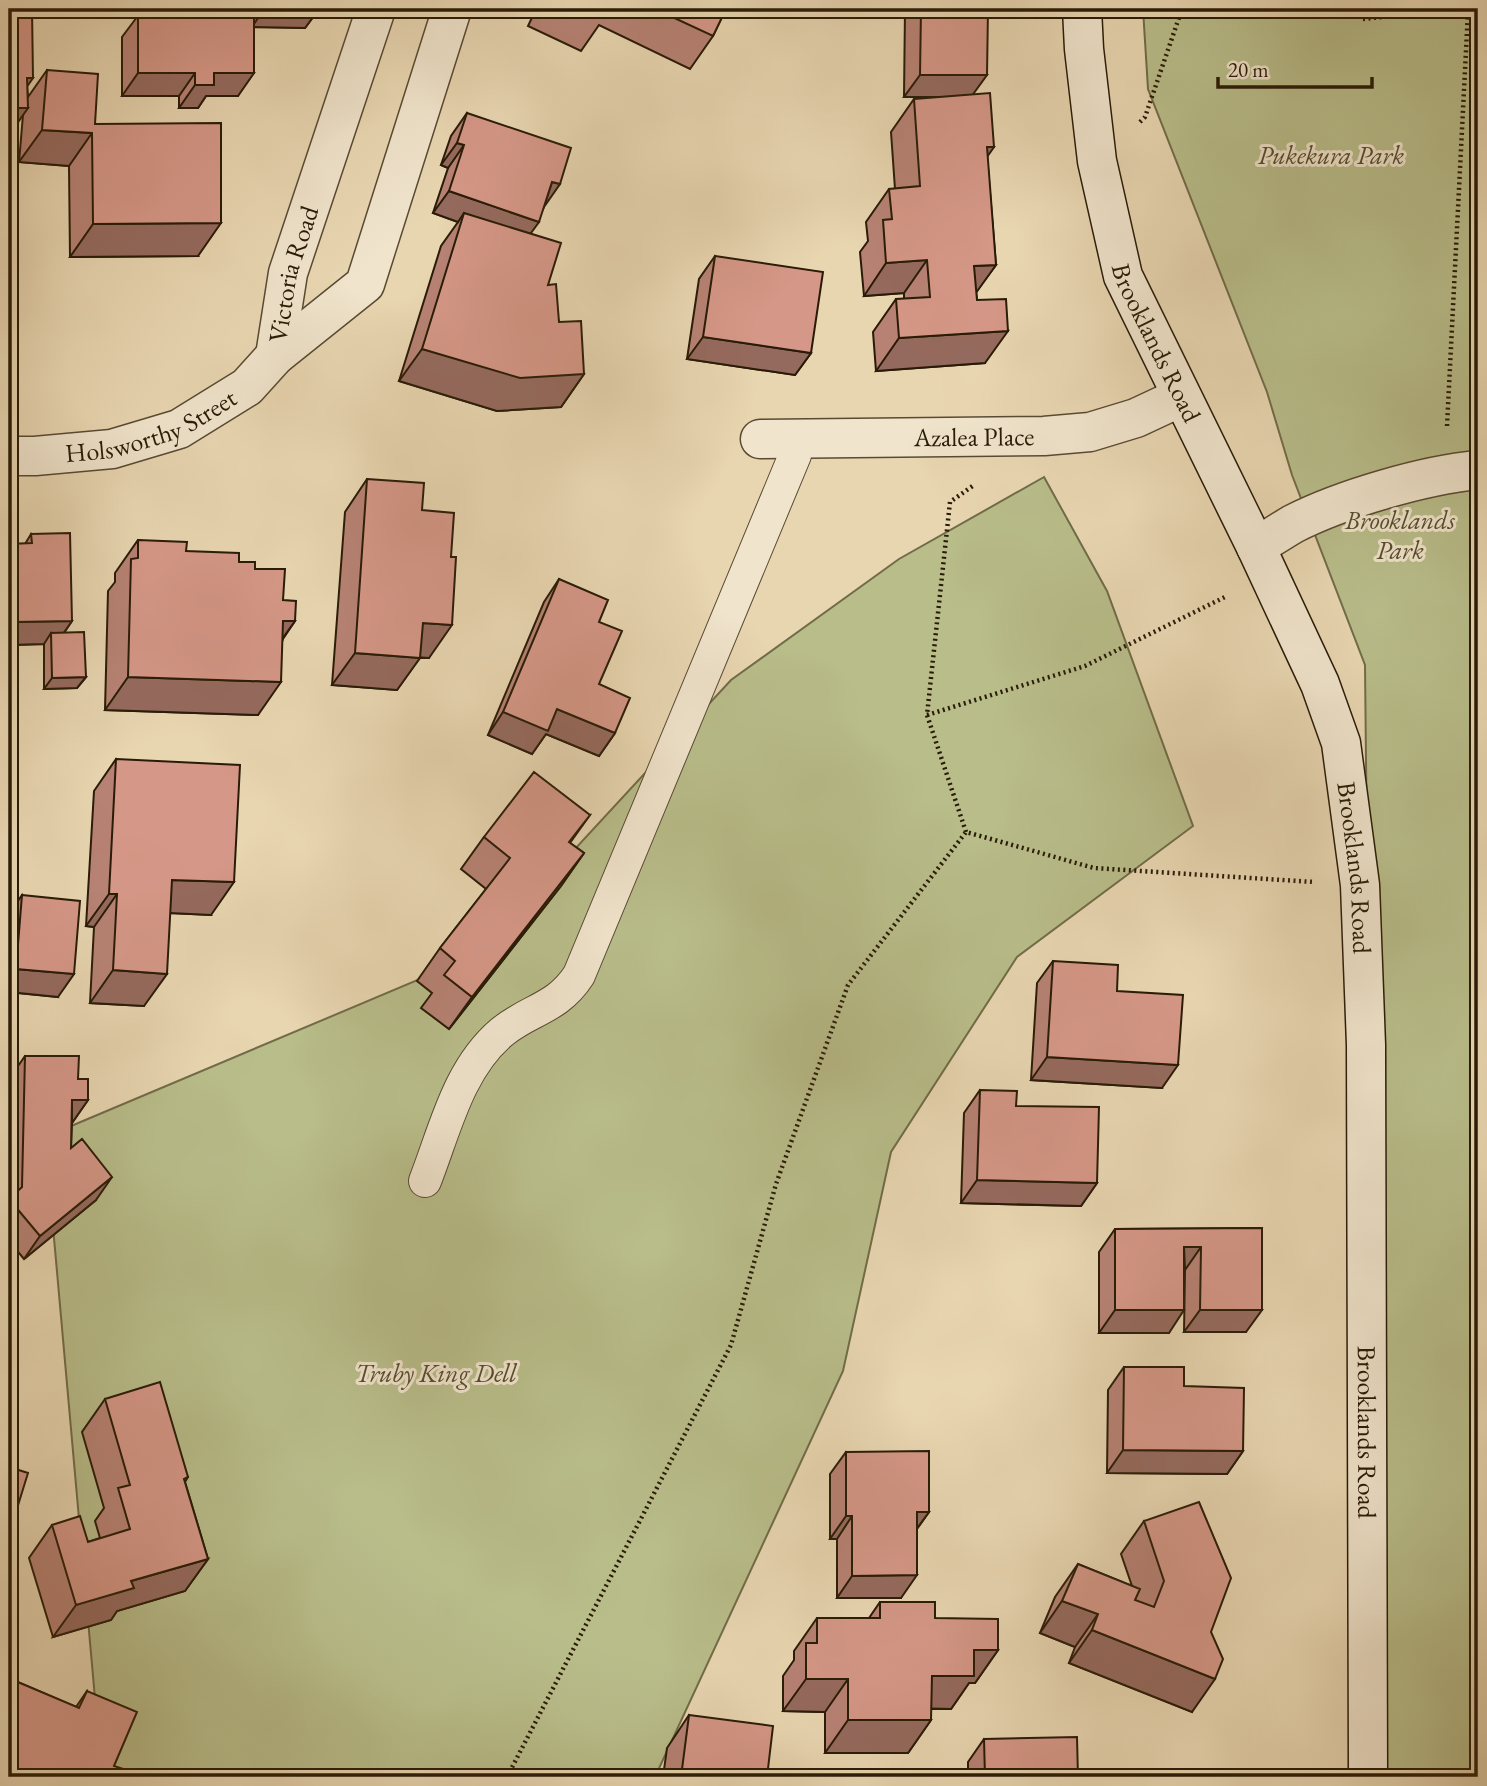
<svg xmlns="http://www.w3.org/2000/svg" width="1487" height="1786" font-family="'EB Garamond',serif">
	<style>
		.green { fill: #b8bd8a; stroke: #706c48; stroke-width: 2 }
		.lines { fill: none; stroke-linecap: round; stroke-linejoin: round }
		.lane-casing { stroke: #594a32; stroke-width: 34 }
		.street-casing { stroke: #594a32; stroke-width: 41 }
		.secondary-casing { stroke: #291b07; stroke-width: 41 }
		.path { stroke: #291b07; stroke-width: 4.5; stroke-dasharray: 2 3.5; stroke-linecap: butt }
		.lane { stroke: #f0e4cc; stroke-width: 32 }
		.street { stroke: #f0e4cc; stroke-width: 38 }
		.secondary { stroke: #f0e4cc; stroke-width: 38 }
		.wall { fill: #b78274; stroke: #291b07; stroke-width: 2 }
		.shaded-wall { fill: #956a5e; stroke: #291b07; stroke-width: 2 }
		.building { fill: #d59787; stroke: #291b07; stroke-width: 2 }
		.labels { text-anchor: middle; dominant-baseline: central; stroke-width: 6; stroke-linejoin: round; paint-order: stroke }
		.park-label { font-size: 26px; font-style: italic; fill: #544c2e; stroke: #f0e4cc }
		.street-label { font-size: 26px; fill: #291b07; stroke: #f0e4cc }
	</style>
	<rect width="100%" height="100%" fill="#e8d6b1"/>
	<filter id="stains"><feTurbulence type="fractalNoise" baseFrequency=".00286" numOctaves="4"/><feColorMatrix values="0 0 0 0 .2 0 0 0 0 .09 0 0 0 0 .02 0 0 0 .5 -.17"/></filter>
	<radialGradient id="worn" r=".72"><stop offset=".6" stop-color="#630" stop-opacity="0"/><stop offset="1" stop-color="#630" stop-opacity=".3"/></radialGradient>
	<!-- green -->
	<path class="green" d="M1143 9H1478V1777H1367L1371 1239 1365 665 1292 475 1267 392 1148 89Z
		M1044 477 1107 591 1193 826 1017 957 891 1152 843 1371 655 1777H102L45 1137 477 955 731 680 899 559Z"/>
	<g class="lines">
		<!-- lane casing -->
		<g class="lane-casing">
			<path id="lane" d="M425 1181C445 1130 458 1069 502 1032 530 1009 557 1009 579 975L795 455 796 438"/>
		</g>
		<!-- street casing -->
		<g class="street-casing">
			<g id="street">
				<path id="s1" d="M275 356 288 273 376 9"/>
				<path id="s2" d="M760 439 1044 436 1090 432 1136 418 1181 397"/>
				<path id="s3" d="M9 456H35L112 449 179 429 247 387 275 356 365 284 452 9"/>
				<path d="M1256 547C1269 539 1281 531 1293 524 1342 499 1424 475 1478 470"/>
			</g>
		</g>
		<!-- secondary casing -->
		<g class="secondary-casing">
			<g id="secondary">
				<path id="s4" d="M1082 9 1084 49 1097 161 1123 276 1256 547 1320 684 1341 743 1360 885 1366 1045 1368 1777"/>
			</g>
		</g>
		<!-- path -->
		<path class="path" d="M1361 9 1362 19 1468 9
			M1140 122 1145 117 1182 9
			M1447 426 1468 11
			M927 715 1085 666 1227 596
			M966 832 927 715 950 502 974 485
			M507 1777 731 1345 776 1184 848 985 966 832 1094 868 1314 882"/>
		<!-- lane -->
		<use href="#lane" class="lane"/>
		<!-- street -->
		<use href="#street" class="street"/>
		<!-- secondary -->
		<use href="#secondary" class="secondary"/>
	</g>
	<!-- wall -->
	<path class="wall" d="M138 9H319L305 28 254 27 238 96H206L198 108H179V96H122V37L137 17V11Z
		M536 9H726L713 36 690 69 599 25 581 51 528 26Z
		M905 9H988L973 95 987 156 996 265 976 292 985 363 876 371 873 332 896 299H904V293L864 296 860 252 868 241 866 222 889 189H895L891 132 914 99 936 97H904Z
		M47 70 95 124 198 256 70 257 69 166 19 162 23 115 27 86 28 97Z
		M467 113 544 207 530 234 548 285 559 322 584 374 561 407 497 411 399 381 441 246 458 222 433 213 448 168 441 165 451 136Z
		M715 256 811 353 795 375 687 359 699 279Z
		M367 479 422 510 451 557 429 658 420 657 397 690 332 685 345 512Z
		M31 534 72 621 64 633 86 677 77 688 44 689V644L14 645 15 665 9 673V544H25Z
		M138 540 186 551 239 562 255 569 283 600 295 621 283 639 258 715 105 710 108 591 115 582V573Z
		M559 579 599 622V684L615 733 599 756 546 734 532 754 488 735 544 602Z
		M116 759 211 915 170 913 144 1006 90 1003 94 927 86 926 94 791Z
		M590 815 570 843 584 853 561 886 449 1029 421 1008 432 993 417 981 440 948 486 889 461 869 484 837Z
		M22 895 58 997 9 992V914Z
		M1053 961 1117 991 1162 1088 1031 1080 1037 983Z
		M25 1056 78 1079 88 1100 72 1123 71 1148 96 1200 24 1259 9 1241V1079Z
		M980 1090 1097 1183 1081 1206 961 1203 964 1113Z
		M1262 1228 1246 1332H1184L1185 1270 1169 1333H1099V1252L1115 1229Z
		M1124 1367 1184 1386 1243 1451 1227 1474 1107 1473 1108 1390Z
		M105 1399 188 1477 185 1482 208 1559 185 1591 117 1611 111 1620 53 1637 29 1558 52 1525 88 1542 100 1538 95 1521 104 1508 82 1432Z
		M846 1452 929 1512 917 1529 901 1598H837V1539H830V1474Z
		M1144 1521 1211 1632 1192 1712 1069 1663 1075 1647 1040 1633 1055 1597 1078 1564 1132 1586 1121 1554Z
		M880 1602 935 1618 998 1650 975 1683H969L951 1709H931V1720L908 1753H825V1712L783 1711V1676L794 1660V1651L817 1618H869Z
		M13 1680 76 1707 87 1691 114 1766 9 1777V1686Z
		M689 1715 767 1777H663L667 1748Z
		M984 1739 1078 1777H968V1762Z"/>
	<!-- shaded-wall -->
	<path class="shaded-wall" d="M264 9H319L305 28 252 27Z
		M138 73H195L179 96H122Z
		M214 73H254L238 96H206L198 108H179L195 85Z
		M920 75H987L971 97H904Z
		M27 78H33L12 108H28L9 135V104Z
		M42 130 92 133 69 166 19 162Z
		M457 143 464 145 448 168 441 165Z
		M987 147H994L971 180Z
		M552 182 560 184 544 207Z
		M449 191 539 222 523 244 464 213 458 222 433 213Z
		M221 223 198 256 70 257 93 224Z
		M927 260 904 293 864 296 886 263Z
		M996 265 973 297 974 266Z
		M1008 331 985 363 876 371 899 338Z
		M703 337 811 353 795 375 687 359Z
		M422 349 584 374 561 407 497 411 399 381Z
		M72 621 56 644 51 633 44 644 9 645 14 622Z
		M283 621H295L272 653Z
		M423 623 452 625 429 658 400 656Z
		M355 653 420 658 397 690 332 685Z
		M9 665H15L9 673Z
		M86 677 77 688 44 689 52 678Z
		M128 677 281 682 258 715 105 710Z
		M557 709 615 733 599 756 546 734 532 754 488 735 503 712Z
		M584 853 561 886 449 1029 472 997Z
		M172 880 234 882 211 915 149 912Z
		M109 894H117L94 927 86 926Z
		M16 969 74 974 58 997 9 992V979Z
		M113 970 167 974 144 1006 90 1003Z
		M1047 1057 1178 1065 1162 1088 1031 1080Z
		M72 1100H88L72 1123Z
		M112 1177 96 1200 24 1259 40 1236Z
		M977 1180 1097 1183 1081 1206 961 1203Z
		M1184 1247H1201L1185 1270Z
		M1115 1310H1184L1169 1333H1099Z
		M1200 1310H1262L1246 1332H1184Z
		M1123 1450 1243 1451 1227 1474 1107 1473Z
		M917 1512H929L913 1534Z
		M9 1513 15 1515 9 1523Z
		M846 1516H852L837 1539H830Z
		M208 1559 185 1591 117 1611 111 1620 53 1637 76 1605 131 1581Z
		M917 1575 901 1598H837L852 1576Z
		M1062 1601 1098 1614 1075 1647 1040 1633Z
		M1092 1630 1215 1679 1192 1712 1069 1663Z
		M974 1650H998L975 1683H969L951 1709 909 1708 932 1676Z
		M806 1679H848L825 1712 783 1711Z
		M848 1720H931L908 1753H825Z"/>
	<!-- building -->
	<path class="building" d="M9 9H32L33 78H27L28 108H9Z
		M152 9H254V73H214V85H195V73H138V15H152Z
		M584 9H609L604 18Z
		M655 9H726L713 36Z
		M921 9H988L987 75H920Z
		M47 70 98 74 95 124 221 123V223L93 224 92 133 42 130Z
		M990 93 994 147H987L996 265 974 266 977 300 1006 299 1008 331 899 338 896 299 930 297 927 260 886 263 883 220 892 219 889 189 920 186 914 99Z
		M467 113 571 148 560 184 552 182 539 222 449 191 464 145 457 143Z
		M464 213 561 243 548 285 556 284 559 322 581 321 584 374 520 378 422 349Z
		M715 256 823 272 811 353 703 337Z
		M367 479 424 483 422 510 454 513 451 557H456L452 625 423 623 420 658 355 653Z
		M70 533 72 621 14 622 15 665H9V544L32 543 31 534Z
		M138 540 187 542 186 551 239 553V562H255V569H285L283 600 296 601 295 621H283L281 682 128 677 131 559 138 558Z
		M559 579 608 600 599 622 622 631 599 684 630 698 615 733 557 709 548 731 503 712Z
		M84 632 86 677 52 678 51 633Z
		M116 759 240 765 234 882 172 880 167 974 113 970 117 894H109Z
		M534 772 590 815 569 842 584 853 472 997 444 975 455 961 440 948 510 858 484 837Z
		M22 895 80 901 74 974 16 969Z
		M1053 961 1118 965 1117 991 1183 995 1178 1065 1047 1057Z
		M25 1056H79L78 1079H88V1100H72L71 1148 82 1139 112 1177 40 1236 9 1199 22 1187Z
		M980 1090 1017 1091 1016 1106 1099 1107 1097 1183 977 1180Z
		M1262 1228V1310H1200L1201 1247H1184V1310H1115V1229Z
		M1124 1367H1184V1386L1244 1388 1243 1451 1123 1450Z
		M160 1382 188 1477 184 1479 208 1559 131 1581 134 1588 76 1605 52 1525 80 1516 88 1542 130 1529 118 1488 130 1485 105 1399Z
		M929 1451V1512H917V1575L852 1576V1516H846V1452Z
		M9 1467 28 1473 15 1515 9 1513Z
		M1199 1502 1231 1578 1211 1632 1223 1659 1215 1679 1092 1630 1098 1614 1062 1601 1078 1564 1140 1589 1135 1600 1154 1607 1164 1581 1144 1521Z
		M880 1602H935V1618L998 1619V1650H974V1676H932L931 1720H848V1679H806V1643H817V1618H880Z
		M13 1680 79 1708 87 1691 137 1712 114 1766 129 1771 127 1777H9V1689Z
		M689 1715 773 1726 767 1777H681Z
		M1077 1737 1078 1777H985L984 1739Z"/>
	<g class="labels">
		<!-- park labels -->
		<g class="park-label">
			<text x="1331" y="155">Pukekura Park</text>
			<text x="1400" y="520">Brooklands<tspan x="1400" dy="30">Park</tspan></text>
			<text x="436" y="1373">Truby King Dell</text>
		</g>
		<!-- street labels -->
		<g class="street-label">
			<text stroke="none"><textPath href="#s1" startOffset="84">Victoria Road</textPath></text>
			<text stroke="none"><textPath href="#s4" startOffset="345">Brooklands Road</textPath></text>
			<text stroke="none"><textPath href="#s3" startOffset="147">Holsworthy Street</textPath></text>
			<text stroke="none"><textPath href="#s2" startOffset="214">Azalea Place</textPath></text>
			<text stroke="none"><textPath href="#s4" startOffset="912">Brooklands Road</textPath></text>
			<text stroke="none"><textPath href="#s4" startOffset="1477">Brooklands Road</textPath></text>
		</g>
	</g>
	<!-- margin -->
	<rect width="1487" height="1786" fill="none" stroke="#e8d6b1" stroke-width="35"/>
	<rect x="10" y="10" width="1466" height="1765" fill="none" stroke="#291b07" stroke-width="3.5"/>
	<rect x="18" y="18" width="1452" height="1751" fill="none" stroke="#291b07" stroke-width="2"/>
	<!-- scale -->
	<path d="M1218 77v10h154v-10" fill="none" stroke="#291b07" stroke-width="3.5"/>
	<text x="1228" y="77" font-size="21" fill="#291b07" stroke="#f0e4cc" stroke-width="5" paint-order="stroke">20 m</text>
	<rect width="100%" height="100%" filter="url(#stains)"/>
	<rect width="100%" height="100%" fill="url(#worn)"/>
</svg>
